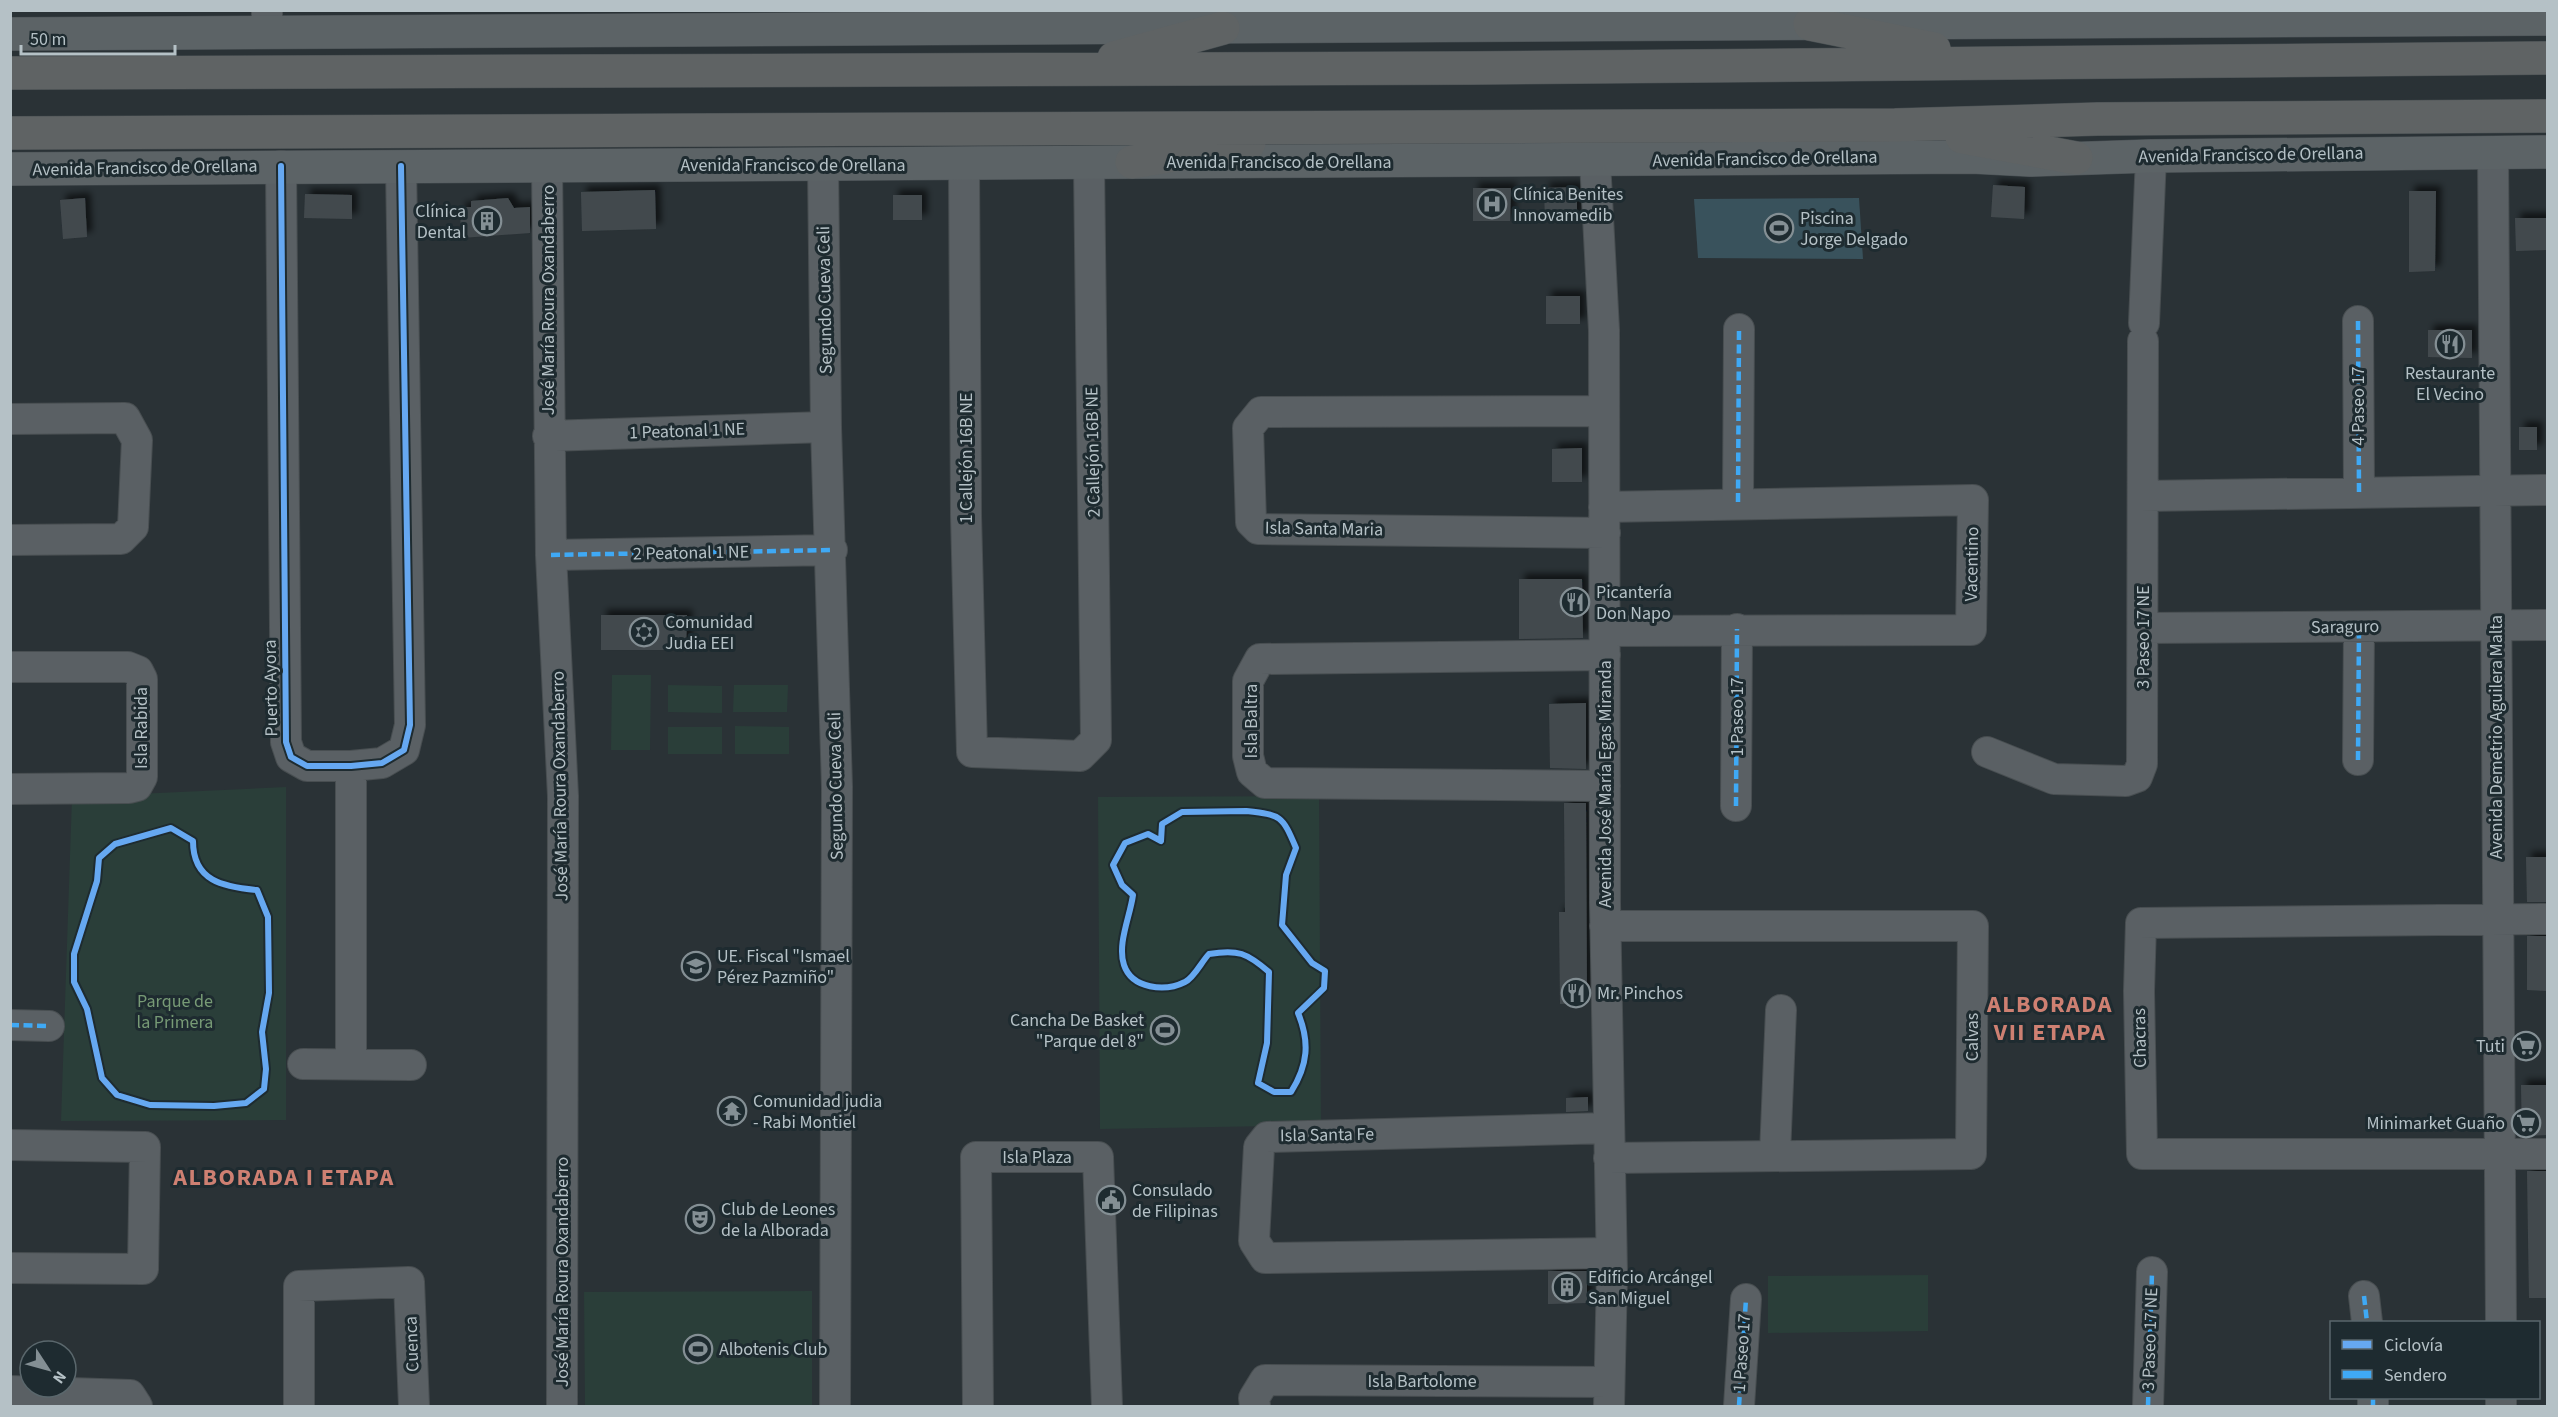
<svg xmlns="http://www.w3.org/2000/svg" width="2558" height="1417" font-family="'Source Sans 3',sans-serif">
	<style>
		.green { fill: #2a3e39 }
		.water { fill: #39525c }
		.building { fill: #434a4e; filter: url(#shadow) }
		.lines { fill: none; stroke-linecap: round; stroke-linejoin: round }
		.minor-casing { stroke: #484e51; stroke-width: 32 }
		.major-casing { stroke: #484f53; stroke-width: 34 }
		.highway-casing { stroke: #474e51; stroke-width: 34 }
		.minor { stroke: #5a6064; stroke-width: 30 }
		.major { stroke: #5c6366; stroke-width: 33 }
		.highway { stroke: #5f6364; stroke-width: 33 }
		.quiet { stroke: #3fa9f5; stroke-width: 4.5; stroke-dasharray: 9 4.5; stroke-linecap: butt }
		.cycleway-casing { stroke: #1e2b30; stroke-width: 10 }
		.cycleway { stroke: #66a8f1; stroke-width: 6 }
		.labels { text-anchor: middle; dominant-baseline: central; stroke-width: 6; stroke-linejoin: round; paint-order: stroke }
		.street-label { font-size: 18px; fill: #b5c1c6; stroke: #1e2b30 }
		.poi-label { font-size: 18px; fill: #b5c1c6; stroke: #1e2b30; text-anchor: start }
		.park-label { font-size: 18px; fill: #779a75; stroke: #1e2b30 }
		.district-label { font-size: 24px; font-weight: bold; letter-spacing: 1.5px; fill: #ce8072; stroke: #1e2b30 }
	</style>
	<defs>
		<filter id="shadow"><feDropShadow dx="5.5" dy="-5.5" stdDeviation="3" flood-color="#0009"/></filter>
	</defs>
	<rect width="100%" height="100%" fill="#2a3236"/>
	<!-- green -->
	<path class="green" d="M612 675H651L650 750H611Z
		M668 685 722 686V713L668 712Z
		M734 685H788L787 712H733Z
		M735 726 789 727V754H735Z
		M668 727H722V754H668Z
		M286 787V1120L61 1121 72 797Z
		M1319 796 1321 1125 1100 1129 1098 797Z
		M1928 1275V1331L1768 1333V1276Z
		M812 1291V1406H585L584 1292Z"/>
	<!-- water -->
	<path class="water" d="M1859 198 1863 259 1698 258 1694 199Z"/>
	<!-- building -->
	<path class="building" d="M1993 185 2025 187 2024 219 1991 217Z
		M1577 187V220L1545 221 1544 188Z
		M1473 188H1511L1510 221H1473Z
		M655 190 656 229 582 231 581 192Z
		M2409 191H2436L2435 271 2409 272Z
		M305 194 352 195V219L304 218Z
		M893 195H922V220H893Z
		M85 198 87 237 63 239 60 200Z
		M508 198 514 208 530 207V233L461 238 460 207H471V201Z
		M2515 218H2547V250L2516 251Z
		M1546 296H1580V324H1546Z
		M2428 330H2472V358L2428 357Z
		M2519 427H2537V450H2519Z
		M1582 448V482H1552V449Z
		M1519 579H1582L1583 638 1519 639Z
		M601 615H687L686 650H601Z
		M1586 703V769L1550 768 1549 704Z
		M1564 803H1586L1587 1003 1560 1004 1559 912H1565Z
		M2526 857H2547V902H2527Z
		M2527 936H2547V991L2527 990Z
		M2521 1085H2547V1135L2522 1136Z
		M1588 1097V1111L1566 1112V1098Z
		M2527 1171H2547V1298H2529Z
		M1548 1271H1587V1303L1548 1304Z"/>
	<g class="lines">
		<!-- minor casing -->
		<g class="minor-casing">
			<path id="minor" d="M267 32V10
				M2493 152 2501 1322
				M1595 161 1604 330 1605 903 1612 1274 1609 1406
				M964 164 966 515 972 752 1080 756 1096 740 1089 164
				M823 165 826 427 837 787 835 1406
				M281 166 286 742 291 757 307 766H351L382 763 404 750 410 725 401 166
				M547 166 551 555 563 796 562 1406
				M2358 321 2359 492
				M2144 323 2151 156
				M1604 411 1261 412 1248 428 1251 522 1258 529 1605 533
				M10 419 125 418 137 440 133 527 121 539 10 540
				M548 436 826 427
				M2143 496 2548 490
				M1738 502 1739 329
				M1604 507 1973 500 1971 630 1605 631
				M551 555 832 550
				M2143 628 2548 625
				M1605 655 1260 659 1248 681V756L1252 772 1265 783 1605 786
				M10 667H128L138 671 142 679V777L137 786 129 788 10 789
				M1987 752 2054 779 2126 781 2137 777 2142 764 2143 341
				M2358 760 2359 627
				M351 766V1062
				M1736 806 1737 629
				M2548 919 2141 923 2139 991 2142 1154H2548
				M1605 926H1973L1971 1154 1609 1158
				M10 1025 49 1026
				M303 1064 411 1065
				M1609 1128 1267 1137 1259 1147 1254 1241 1265 1258 1611 1253
				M10 1145 145 1147 143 1269 10 1268
				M1775 1154 1781 1010
				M2364 1296 2367 1322
				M10 1391 130 1395 137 1406
				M2373 1398V1406
				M2501 1398V1406
				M299 1406V1286L409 1282 414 1406
				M978 1406 976 1157H1098L1107 1406
				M1255 1406 1254 1398 1265 1380 1609 1382
				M1739 1406 1746 1299
				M2148 1406 2152 1272"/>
		</g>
		<!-- major casing -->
		<g class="major-casing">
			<path id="major" d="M10 34 2548 19
				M10 169 1972 157 2030 160 2151 156 2548 152"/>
		</g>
		<!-- highway casing -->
		<g class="highway-casing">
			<path id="highway" d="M1810 24 1934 49
				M1114 58 1223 28
				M10 73 1471 68 2548 58
				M10 133 1895 125 2098 119 2548 116
				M1962 137 2076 158
				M1132 162 1249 143"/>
		</g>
		<!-- minor -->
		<use href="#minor" class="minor"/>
		<!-- major -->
		<use href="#major" class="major"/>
		<!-- highway -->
		<use href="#highway" class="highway"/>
		<!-- quiet -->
		<path class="quiet" d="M2358 321 2359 492
			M1738 502 1739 329
			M551 555 832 550
			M2358 760 2359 627
			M1736 806 1737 629
			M10 1025 49 1026
			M2364 1296 2367 1322
			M2373 1398V1406
			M1739 1406 1746 1299
			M2148 1406 2152 1272"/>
		<!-- cycleway casing -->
		<g class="cycleway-casing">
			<path id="cycleway" d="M281 166 286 742 291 757 307 766H351L382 763 404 750 410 725 401 166
				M1246 811C1281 815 1282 815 1296 848L1286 875 1282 925 1312 963 1325 971 1324 988 1298 1013C1310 1042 1308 1065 1291 1092H1274L1258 1083 1267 1043 1269 972C1247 953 1238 949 1209 954 1202 961 1194 978 1185 982 1165 992 1132 989 1124 965 1117 944 1130 917 1133 895L1122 885 1113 865 1125 843 1148 834 1161 841 1162 824 1182 812Z
				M171 828 193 841C193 881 223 887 257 890L268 917 269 993 262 1032 266 1069 264 1089 246 1103 214 1106 150 1105 117 1095 102 1078 87 1009 74 982V954L97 881 99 858 115 844Z"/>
		</g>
		<!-- cycleway -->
		<use href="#cycleway" class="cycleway"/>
	</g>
	<!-- icons -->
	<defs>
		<g id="hospital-ring" transform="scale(1.5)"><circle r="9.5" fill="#1e2b30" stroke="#848f94" stroke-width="1.5"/><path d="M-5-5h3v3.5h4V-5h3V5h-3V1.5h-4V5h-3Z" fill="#848f94"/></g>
		<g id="building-ring" transform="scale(1.5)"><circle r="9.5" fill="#1e2b30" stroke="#848f94" stroke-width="1.5"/><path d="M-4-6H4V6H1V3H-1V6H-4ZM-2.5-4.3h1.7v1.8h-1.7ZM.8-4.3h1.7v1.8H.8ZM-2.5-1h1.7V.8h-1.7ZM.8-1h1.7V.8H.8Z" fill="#848f94"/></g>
		<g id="stadium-ring" transform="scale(1.5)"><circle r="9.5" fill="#1e2b30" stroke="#848f94" stroke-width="1.5"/><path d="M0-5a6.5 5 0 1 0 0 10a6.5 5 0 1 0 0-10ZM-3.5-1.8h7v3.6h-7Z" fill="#848f94"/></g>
		<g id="restaurant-ring" transform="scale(1.5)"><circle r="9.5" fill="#1e2b30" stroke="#848f94" stroke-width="1.5"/><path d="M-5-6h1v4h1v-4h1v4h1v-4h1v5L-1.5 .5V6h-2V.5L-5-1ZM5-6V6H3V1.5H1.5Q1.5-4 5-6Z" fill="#848f94"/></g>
		<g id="synagogue-ring" transform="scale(1.5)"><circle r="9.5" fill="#1e2b30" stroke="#848f94" stroke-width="1.5"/><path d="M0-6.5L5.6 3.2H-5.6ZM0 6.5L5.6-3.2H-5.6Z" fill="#848f94"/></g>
		<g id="school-ring" transform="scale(1.5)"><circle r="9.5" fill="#1e2b30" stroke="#848f94" stroke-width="1.5"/><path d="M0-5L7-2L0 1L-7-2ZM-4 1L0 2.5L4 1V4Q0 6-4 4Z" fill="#848f94"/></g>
		<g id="supermarket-ring" transform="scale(1.5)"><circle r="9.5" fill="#1e2b30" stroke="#848f94" stroke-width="1.5"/><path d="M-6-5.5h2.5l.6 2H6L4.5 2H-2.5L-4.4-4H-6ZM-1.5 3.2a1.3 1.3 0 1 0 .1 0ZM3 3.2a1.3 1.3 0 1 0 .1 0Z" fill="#848f94"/></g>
		<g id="temple-ring" transform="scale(1.5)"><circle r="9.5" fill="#1e2b30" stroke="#848f94" stroke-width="1.5"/><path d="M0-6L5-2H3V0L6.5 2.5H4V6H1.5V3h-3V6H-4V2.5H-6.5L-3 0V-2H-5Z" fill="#848f94"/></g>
		<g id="civic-ring" transform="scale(1.5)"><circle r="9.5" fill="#1e2b30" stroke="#848f94" stroke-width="1.5"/><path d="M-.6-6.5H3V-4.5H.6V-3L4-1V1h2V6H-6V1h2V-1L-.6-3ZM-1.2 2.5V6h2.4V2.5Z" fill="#848f94"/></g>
		<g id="theatre-ring" transform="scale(1.5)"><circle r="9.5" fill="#1e2b30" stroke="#848f94" stroke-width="1.5"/><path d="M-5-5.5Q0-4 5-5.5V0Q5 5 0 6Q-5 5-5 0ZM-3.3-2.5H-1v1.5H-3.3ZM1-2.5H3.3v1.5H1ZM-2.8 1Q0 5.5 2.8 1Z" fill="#848f94"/></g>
	</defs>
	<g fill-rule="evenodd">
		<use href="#hospital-ring" x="1492" y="204"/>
		<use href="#building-ring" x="487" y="221"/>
		<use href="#stadium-ring" x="1779" y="228"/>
		<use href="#restaurant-ring" x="2450" y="344"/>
		<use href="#restaurant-ring" x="1575" y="602"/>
		<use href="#synagogue-ring" x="644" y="632"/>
		<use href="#school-ring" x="696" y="966"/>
		<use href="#restaurant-ring" x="1576" y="993"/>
		<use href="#stadium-ring" x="1165" y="1030"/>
		<use href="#supermarket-ring" x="2526" y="1046"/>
		<use href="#temple-ring" x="732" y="1111"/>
		<use href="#supermarket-ring" x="2526" y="1123"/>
		<use href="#civic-ring" x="1111" y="1200"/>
		<use href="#theatre-ring" x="700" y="1219"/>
		<use href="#building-ring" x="1567" y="1287"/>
		<use href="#stadium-ring" x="698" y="1349"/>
	</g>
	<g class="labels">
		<!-- street labels -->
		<g class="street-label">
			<text transform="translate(2251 155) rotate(-1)">Avenida Francisco de Orellana</text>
			<text transform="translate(1765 159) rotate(-1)">Avenida Francisco de Orellana</text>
			<text x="1279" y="162">Avenida Francisco de Orellana</text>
			<text x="793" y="165">Avenida Francisco de Orellana</text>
			<text transform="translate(145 168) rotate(-1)">Avenida Francisco de Orellana</text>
			<text transform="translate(548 300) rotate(-90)">José María Roura Oxandaberro</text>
			<text transform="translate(825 300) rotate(-91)">Segundo Cueva Celi</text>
			<text transform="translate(2358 406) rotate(-90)">4 Paseo 17</text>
			<text transform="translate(687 431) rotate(-2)">1 Peatonal 1 NE</text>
			<text transform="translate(1093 452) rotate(-91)">2 Callejón 16B NE</text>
			<text transform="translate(966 458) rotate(-90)">1 Callejón 16B NE</text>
			<text transform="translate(1324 529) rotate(1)">Isla Santa Maria</text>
			<text transform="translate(691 553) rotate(-1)">2 Peatonal 1 NE</text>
			<text transform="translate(1972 564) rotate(-89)">Vacentino</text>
			<text transform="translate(2345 627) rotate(-1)">Saraguro</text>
			<text transform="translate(2143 637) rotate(-90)">3 Paseo 17 NE</text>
			<text transform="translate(271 688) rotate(-91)">Puerto Ayora</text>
			<text transform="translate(1737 717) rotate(-90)">1 Paseo 17</text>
			<text transform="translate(1251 721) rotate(-90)">Isla Baltra</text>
			<text transform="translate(141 728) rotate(-90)">Isla Rabida</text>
			<text transform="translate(2496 737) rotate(-90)">Avenida Demetrio Aguilera Malta</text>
			<text transform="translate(1605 784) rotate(-90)">Avenida José María Egas Miranda</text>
			<text transform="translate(560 786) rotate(-91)">José María Roura Oxandaberro</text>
			<text transform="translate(836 786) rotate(-91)">Segundo Cueva Celi</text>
			<text transform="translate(1972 1037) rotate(-90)">Calvas</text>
			<text transform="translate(2140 1038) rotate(-91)">Chacras</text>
			<text transform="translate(1327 1135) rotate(-1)">Isla Santa Fe</text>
			<text x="1037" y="1157">Isla Plaza</text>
			<text transform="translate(562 1272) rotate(-90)">José María Roura Oxandaberro</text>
			<text transform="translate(2150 1339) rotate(-88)">3 Paseo 17 NE</text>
			<text transform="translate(412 1344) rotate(-92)">Cuenca</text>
			<text transform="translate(1742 1353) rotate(-86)">1 Paseo 17</text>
			<text x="1422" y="1381">Isla Bartolome</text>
		</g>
		<!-- poi labels -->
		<g class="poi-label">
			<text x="1513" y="194">Clínica Benites<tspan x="1513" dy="21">Innovamedib</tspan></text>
			<text x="466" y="211" text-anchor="end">Clínica<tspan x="466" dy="21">Dental</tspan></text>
			<text x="1800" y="218">Piscina<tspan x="1800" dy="21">Jorge Delgado</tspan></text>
			<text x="2450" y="373" text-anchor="middle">Restaurante<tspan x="2450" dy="21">El Vecino</tspan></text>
			<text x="1596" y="592">Picantería<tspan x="1596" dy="21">Don Napo</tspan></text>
			<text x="665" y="622">Comunidad<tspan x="665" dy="21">Judia EEI</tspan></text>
			<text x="717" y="956">UE. Fiscal "Ismael<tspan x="717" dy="21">Pérez Pazmiño"</tspan></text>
			<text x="1597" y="993">Mr. Pinchos</text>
			<text x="1144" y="1020" text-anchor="end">Cancha De Basket<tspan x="1144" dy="21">"Parque del 8"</tspan></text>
			<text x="2505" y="1046" text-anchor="end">Tuti</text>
			<text x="753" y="1101">Comunidad judia<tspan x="753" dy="21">- Rabi Montiel</tspan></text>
			<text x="2505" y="1123" text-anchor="end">Minimarket Guaño</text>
			<text x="1132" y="1190">Consulado<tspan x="1132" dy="21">de Filipinas</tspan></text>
			<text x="721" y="1209">Club de Leones<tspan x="721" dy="21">de la Alborada</tspan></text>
			<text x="1588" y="1277">Edificio Arcángel<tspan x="1588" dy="21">San Miguel</tspan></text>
			<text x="719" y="1349">Albotenis Club</text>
		</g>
		<!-- park labels -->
		<g class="park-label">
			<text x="175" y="1001">Parque de<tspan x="175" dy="21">la Primera</tspan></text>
		</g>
		<!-- district labels -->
		<g class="district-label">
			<text x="2050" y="1004">ALBORADA<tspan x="2050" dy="28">VII ETAPA</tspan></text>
			<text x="284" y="1177">ALBORADA I ETAPA</text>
		</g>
	</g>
	<!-- border -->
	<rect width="2558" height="1417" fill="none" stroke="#b5c1c6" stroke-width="24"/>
	<!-- legend -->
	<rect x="2330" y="1321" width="210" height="78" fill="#1e2b30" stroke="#5a676c" stroke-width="1.5"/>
	<rect x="2342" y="1340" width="30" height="9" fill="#66a8f1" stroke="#5a676c" stroke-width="1.5"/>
	<text x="2384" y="1351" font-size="18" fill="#b5c1c6">Ciclovía</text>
	<rect x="2342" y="1370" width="30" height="9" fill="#3fa9f5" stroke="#5a676c" stroke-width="1.5"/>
	<text x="2384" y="1381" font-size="18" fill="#b5c1c6">Sendero</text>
	<!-- north arrow -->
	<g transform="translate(48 1369) rotate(126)"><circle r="28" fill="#1e2b30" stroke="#5a676c" stroke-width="1.5"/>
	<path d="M0-4.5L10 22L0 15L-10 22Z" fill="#848f94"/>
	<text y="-9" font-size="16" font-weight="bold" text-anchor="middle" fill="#b5c1c6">N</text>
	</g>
	<!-- scale -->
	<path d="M21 45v9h154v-9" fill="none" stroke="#b5c1c6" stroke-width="3"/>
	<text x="30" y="45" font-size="18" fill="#b5c1c6" stroke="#1e2b30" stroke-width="4.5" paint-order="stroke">50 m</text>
</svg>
